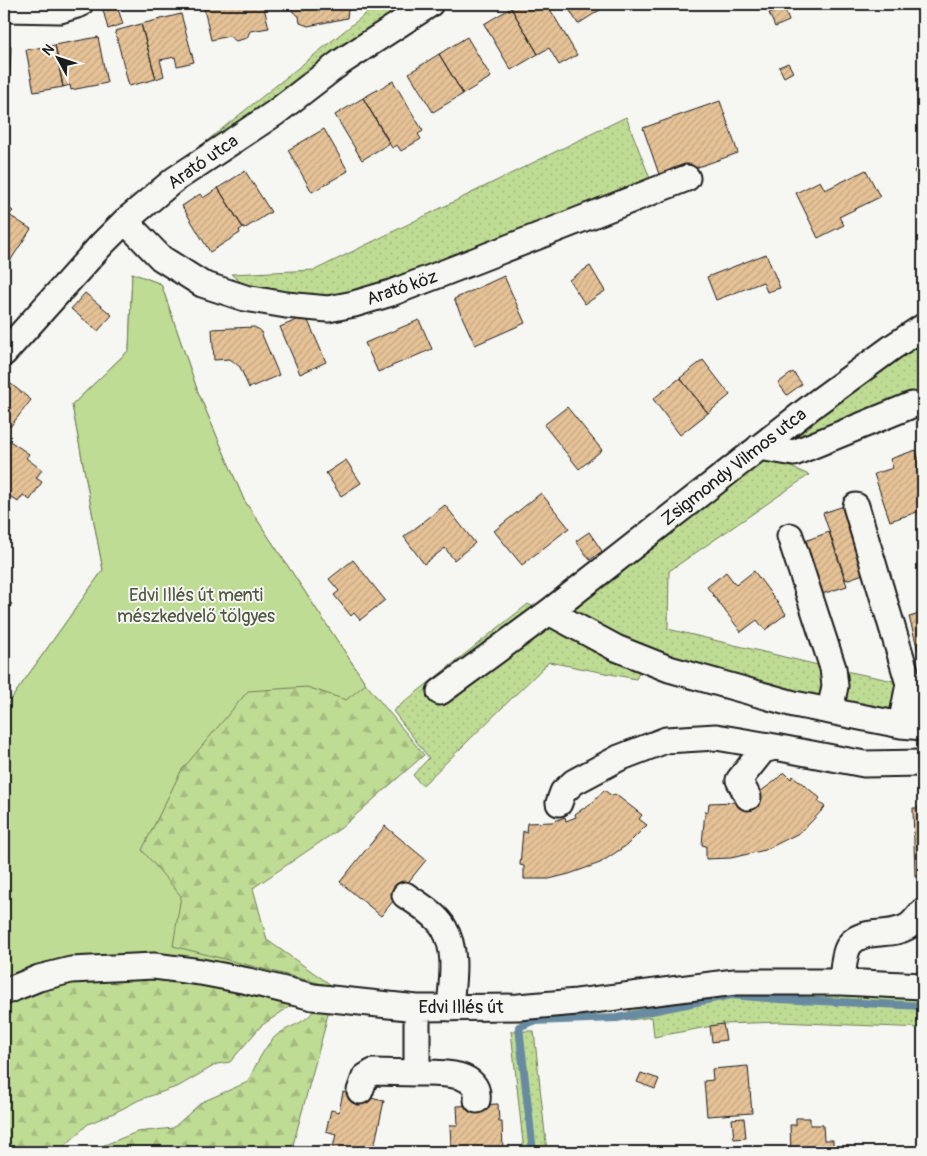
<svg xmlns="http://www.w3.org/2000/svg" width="927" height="1156" font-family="Pangolin,sans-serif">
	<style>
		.grass { fill: url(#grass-dots); stroke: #6e7c58 }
		.forest { fill: url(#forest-firs); stroke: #6e7c58 }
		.green { fill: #bfdc94; stroke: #6e7c58 }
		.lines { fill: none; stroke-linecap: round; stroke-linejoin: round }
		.stream { stroke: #688ba1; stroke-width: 8 }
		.building { fill: url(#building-hatch); stroke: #1c1c1c }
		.minor-casing { stroke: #1c1c1c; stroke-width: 29 }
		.minor { stroke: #f6f6f2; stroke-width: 25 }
		.labels { text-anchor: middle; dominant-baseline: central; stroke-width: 4; stroke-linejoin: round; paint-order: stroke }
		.street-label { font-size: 18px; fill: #1c1c1c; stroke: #f6f6f2 }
		.park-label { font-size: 18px; fill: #4d5640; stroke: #f6f6f2 }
	</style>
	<defs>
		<pattern id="grass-dots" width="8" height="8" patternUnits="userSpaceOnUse" patternTransform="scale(1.25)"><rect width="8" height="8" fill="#bfdc94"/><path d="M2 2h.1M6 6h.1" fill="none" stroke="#a4bc7f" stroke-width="1.8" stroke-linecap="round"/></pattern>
		<pattern id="forest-firs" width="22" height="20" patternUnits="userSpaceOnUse" patternTransform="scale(1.25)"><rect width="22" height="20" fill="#bfdc94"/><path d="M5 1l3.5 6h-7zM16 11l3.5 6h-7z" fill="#a4bc7f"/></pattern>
		<pattern id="building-hatch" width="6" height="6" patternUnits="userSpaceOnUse" patternTransform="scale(1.25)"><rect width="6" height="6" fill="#e6c297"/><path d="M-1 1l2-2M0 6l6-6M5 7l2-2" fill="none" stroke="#c5a682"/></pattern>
	</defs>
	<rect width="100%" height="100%" fill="#f6f6f2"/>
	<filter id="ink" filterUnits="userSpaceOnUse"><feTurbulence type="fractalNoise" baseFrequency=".02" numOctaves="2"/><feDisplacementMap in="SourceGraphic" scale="10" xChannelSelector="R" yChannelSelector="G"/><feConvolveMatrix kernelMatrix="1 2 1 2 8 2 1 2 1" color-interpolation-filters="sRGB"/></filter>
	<g filter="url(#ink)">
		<!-- grass -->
		<path class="grass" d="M378 4H419L204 152 198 148Z
			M626 117 651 181 356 295 303 296 251 291 231 274 315 270Z
			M915 346 923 360V405L793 447 770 444Z
			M761 454 809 475 669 571 668 629 826 667 923 687V718L880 712 672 663 559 610Z
			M528 604 643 665 636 679 549 662 422 786 413 775 429 758 393 711Z
			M735 991 837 992 923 999V1028L780 1022 723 1024 654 1037 652 1017 630 1020 629 1008Z
			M511 1031H534L547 1152H524Z"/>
		<!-- forest -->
		<path class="forest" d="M132 273 161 284 198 392 244 500 366 684 424 755 341 828 253 888 267 940 334 987 324 1031 291 1152H98L102 1146 137 1132 173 1128 202 1102 248 1082C253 1070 266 1043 277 1035 294 1023 305 1025 317 1006L299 1000 261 1026 230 1062 217 1064 179 1086 139 1100 114 1113 88 1124 66 1145 61 1152H4V709L103 570 72 405 129 350Z"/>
		<!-- green -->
		<path class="green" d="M132 273 161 284 198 392 244 500 366 684 346 700 307 687 248 691 181 771 142 850 181 896 173 946 334 987 331 999 154 966 4 992V709L103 570 72 405 129 350Z"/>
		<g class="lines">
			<!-- stream -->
			<path class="stream" d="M533 1152 519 1027 532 1021 617 1018 731 995 779 999 923 1006"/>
		</g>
		<!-- building -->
		<path class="building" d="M203 4H263L269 28 250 31 247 38 236 41 229 36 211 40Z
			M290 4H356L352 9 348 10 347 18 308 26 300 23 299 16 293 12Z
			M519 4H547L577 55 559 65 549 48 538 54 511 8Z
			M566 4H601L603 8 578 24Z
			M117 6 123 24 108 29 103 10Z
			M784 7 789 21 775 27 769 13Z
			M511 8 538 54 511 70 484 24Z
			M181 14 194 62 177 66 175 57 160 60 164 76 156 79 141 24Z
			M141 24 156 79 129 86 115 31Z
			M98 37 107 83 71 90 70 85 63 87 55 45Z
			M467 37 491 77 463 94 439 54Z
			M55 45 63 87 34 92 26 50Z
			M4 46H11L9 98H4Z
			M439 54 463 94 433 112 409 73Z
			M788 63 793 72 784 77 779 67Z
			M393 81 423 131 418 134 421 139 401 151 397 145 392 148 363 98Z
			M363 98 390 143 362 160 335 115Z
			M720 101 738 153 661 180 643 128Z
			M324 129 348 171 312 192 288 150Z
			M923 164V185L914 171Z
			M866 170 880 197 839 217 844 225 818 238 796 193 820 181 825 190Z
			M245 171 271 212 244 229 218 188Z
			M218 188 243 228 239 230 240 233 210 252 182 206 200 194 203 198Z
			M4 205 13 211 9 215 31 229 10 261 4 257Z
			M766 254 780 288 767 292 763 282 716 300 707 277Z
			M590 266 605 291 585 304 569 280Z
			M504 276 525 323 475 345 454 299Z
			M85 293 112 315 98 331 71 309Z
			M306 316 326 362 300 374 280 327Z
			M419 320 432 349 378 372 365 343Z
			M254 327 260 330 279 375 249 388 240 367 230 359 214 360 212 329Z
			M703 360 730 395 708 413 680 378Z
			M793 372 802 384 787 395 778 383Z
			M680 378 708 413 680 435 653 399Z
			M11 384 31 400 10 427 4 422V393Z
			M567 407 602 450 579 469 544 425Z
			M4 437 29 454 26 458 42 470 36 478 42 482 30 500 23 495 18 502 4 492Z
			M916 450 923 474V510L890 521 874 474 893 468 890 459Z
			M346 460 361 483 341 496 326 473Z
			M541 493 569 528 522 565 494 531Z
			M445 505 475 543 454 560 445 548 424 564 404 537Z
			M847 505 869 572 846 580 823 513Z
			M589 532 602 551 590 560 576 541Z
			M829 532 847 586 822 594 805 541Z
			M353 560 385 600 360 620 354 613 351 616 334 595 339 591 329 579Z
			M754 571 786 614 765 630 757 620 741 632 707 587 726 572 736 585Z
			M4 599 12 604 4 616Z
			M923 613V648L918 650 909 617Z
			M784 772 791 779 793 776 820 798 818 801 825 807 809 824 797 834 765 850 731 858 706 859V846L702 845 705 811 708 812 709 803 735 802 757 794 775 781Z
			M604 790 612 796 615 794 642 815 639 819 647 825 627 845 600 863 569 874 549 879H524V866L520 865 523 831 526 833 527 823 552 822 565 817 566 821 576 817 575 814 593 802Z
			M913 808H923V876H915Z
			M385 826 426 860 381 916 340 882Z
			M723 1024 726 1040 712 1042 710 1026Z
			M748 1066 752 1113 707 1116 704 1081 713 1080 712 1069Z
			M641 1073 659 1079 655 1089 637 1082Z
			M343 1092 384 1101 373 1152H332L336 1134 326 1131 331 1110 339 1112Z
			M498 1104 499 1122H502L503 1152H456V1147H451L450 1125H458L457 1106Z
			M744 1118 746 1138 734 1139 732 1119Z
			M796 1118H810V1125H823L824 1140H833V1152H791L790 1125H796Z"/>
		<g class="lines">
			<!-- minor casing -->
			<g class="minor-casing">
				<path id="minor" d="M4 9 60 10 80 4
					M125 221 161 258 202 284 245 298 286 305 328 309 354 304 391 293 441 274 687 178
					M4 353 102 244 125 221 174 180 275 113 341 62 430 4
					M759 447 794 453 912 405
					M856 506 909 684 901 725
					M790 536 833 668 835 686 830 711
					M549 612 616 648 669 669 794 704 901 725 923 727
					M440 692 549 612 816 403 894 346 923 327
					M748 797 739 780 763 750 775 747 864 764 923 763
					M559 803 563 792 574 782 619 758 666 740 716 737 775 747
					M405 895C418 904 436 914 444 928 458 952 452 981 450 1008
					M842 982C845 950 844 935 880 933 890 932 898 932 907 927 913 924 918 916 923 911
					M4 992 39 978 71 970 154 966 201 972 248 981 313 997 417 1008 518 1007 577 1002 735 982H842L923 986
					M417 1008V1073C436 1073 481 1070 477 1100
					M360 1091 365 1077 373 1072 417 1073"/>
			</g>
			<!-- minor -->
			<use href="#minor" class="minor"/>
		</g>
	</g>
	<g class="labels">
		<!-- street labels -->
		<g class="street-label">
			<text transform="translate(203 162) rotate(-35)">Arató utca</text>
			<text transform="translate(402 288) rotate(-19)">Arató köz</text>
			<text transform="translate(734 467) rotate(-38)">Zsigmondy Vilmos utca</text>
			<text x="461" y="1007">Edvi Illés út</text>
		</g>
		<!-- park labels -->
		<g class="park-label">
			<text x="196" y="595">Edvi Illés út menti<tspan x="196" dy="21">mészkedvelő tölgyes</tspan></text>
		</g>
	</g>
	<!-- margin -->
	<rect width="927" height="1156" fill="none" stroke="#f6f6f2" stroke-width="20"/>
	<rect x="10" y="10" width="907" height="1136" fill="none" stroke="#1c1c1c" stroke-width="2" filter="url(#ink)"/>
	<!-- north arrow -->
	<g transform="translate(58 58) rotate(310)" stroke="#f6f6f2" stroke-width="4" paint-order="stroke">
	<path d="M0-4L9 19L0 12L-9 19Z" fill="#1c1c1c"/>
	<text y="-8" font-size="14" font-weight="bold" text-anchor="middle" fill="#1c1c1c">N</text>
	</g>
</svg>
